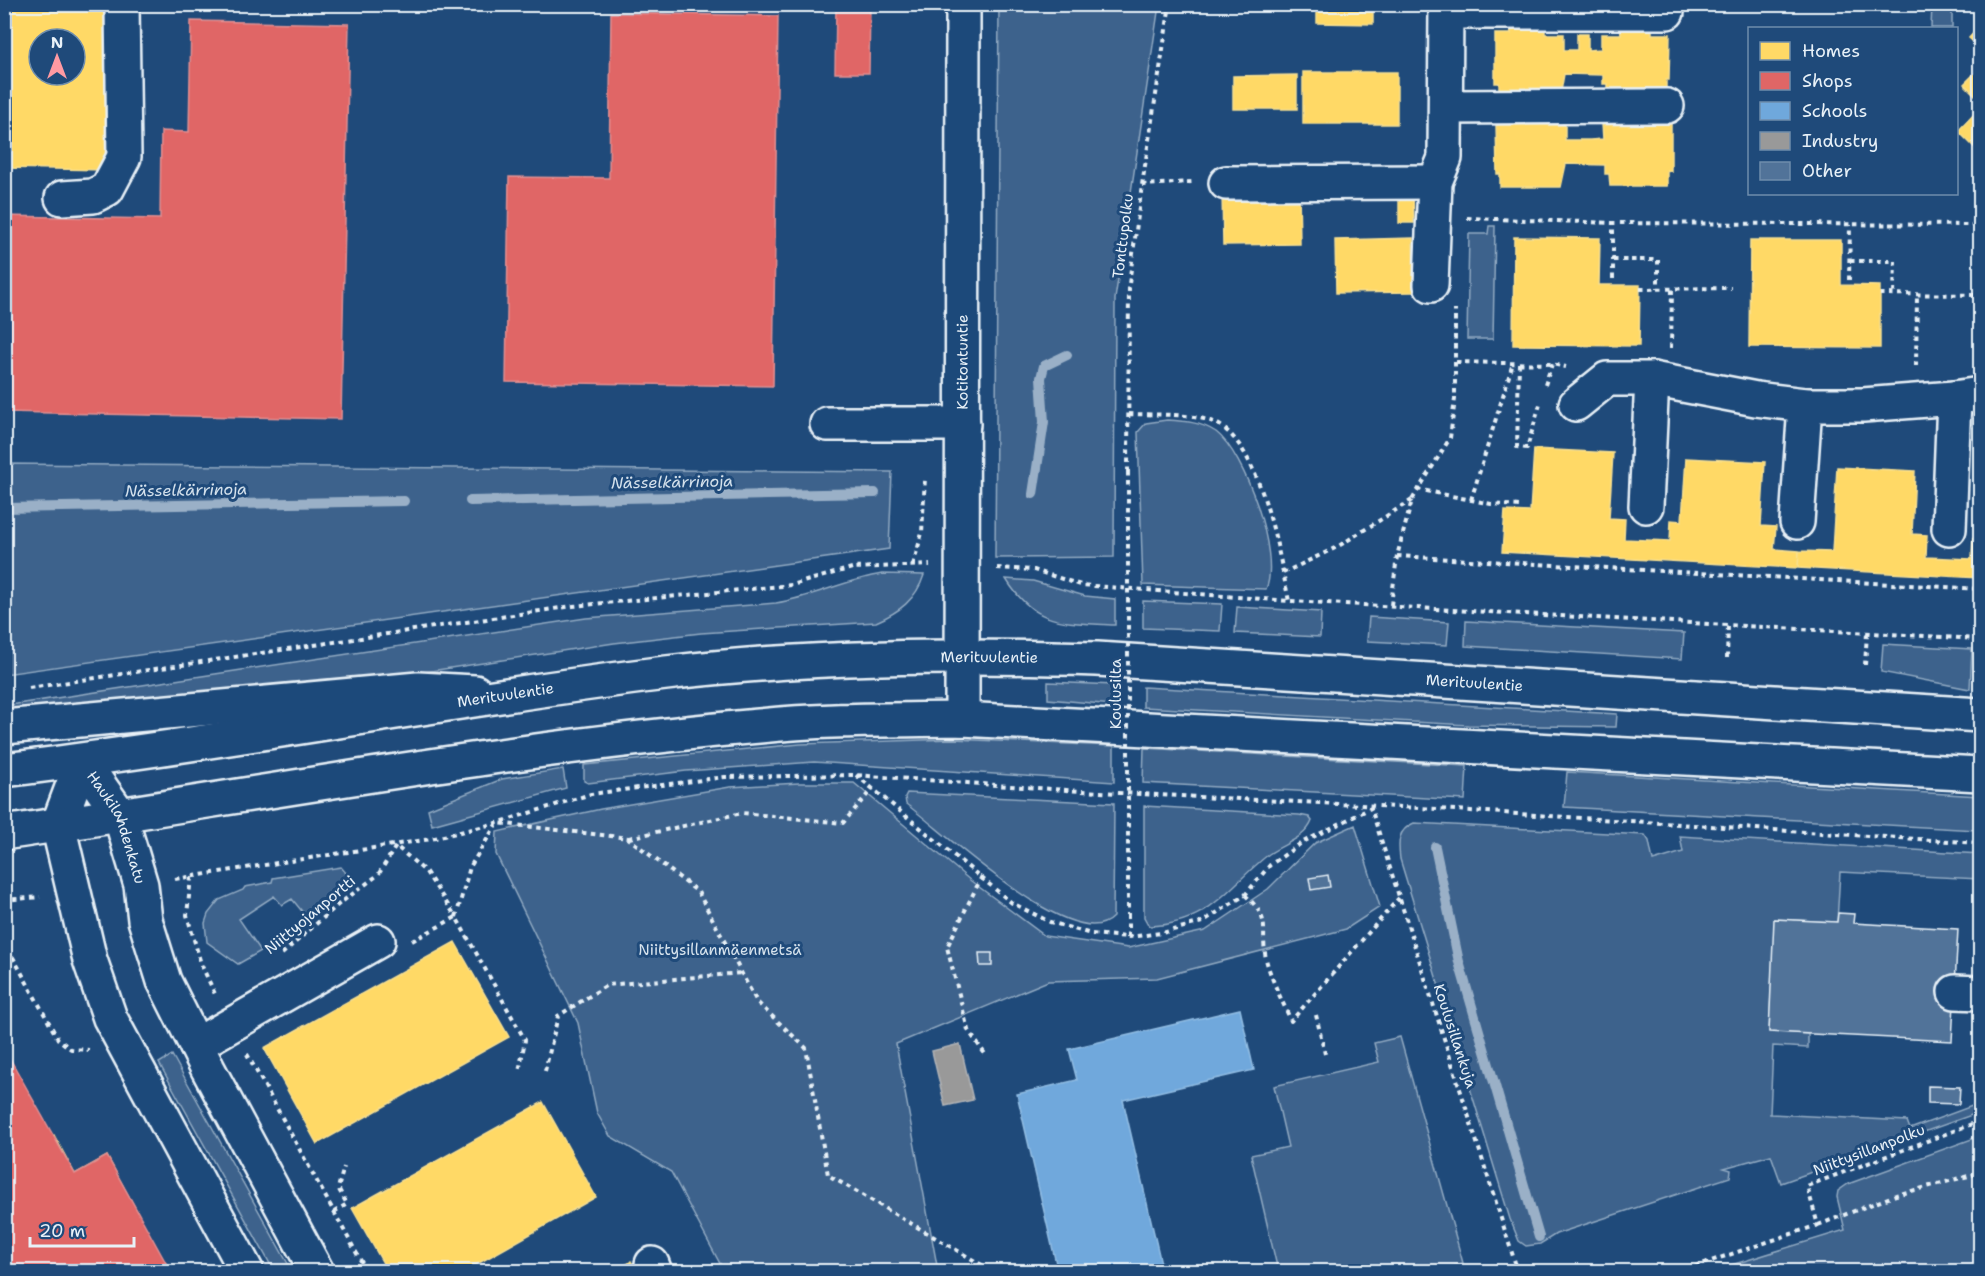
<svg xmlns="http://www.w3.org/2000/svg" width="1985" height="1276" font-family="'Shantell Sans',sans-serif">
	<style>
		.green { fill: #3c628c; stroke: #92aac2; stroke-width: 1.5 }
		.homes { fill: #ffd966; stroke: #f8e092; stroke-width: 1.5; fill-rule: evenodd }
		.shops { fill: #e06666; stroke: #e29092; stroke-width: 1.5 }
		.schools { fill: #6fa8dc; stroke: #93bee4; stroke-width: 1.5 }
		.industry { fill: #999; stroke: #b1b3b6; stroke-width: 1.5 }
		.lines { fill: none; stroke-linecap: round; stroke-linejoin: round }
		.stream { stroke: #9ab0c7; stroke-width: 10 }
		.building { fill: #517399; stroke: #e8f1f8; stroke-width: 1.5 }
		.minor-casing { stroke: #e8f1f8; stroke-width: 38 }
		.major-casing { stroke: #e8f1f8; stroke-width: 38 }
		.path { stroke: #e8f1f8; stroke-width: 4; stroke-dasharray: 4.5 4.5; stroke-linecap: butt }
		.minor { stroke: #1f4a7a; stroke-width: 33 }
		.major { stroke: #1f4a7a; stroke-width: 33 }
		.path-bridge { stroke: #e8f1f8; stroke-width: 4; stroke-dasharray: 4.5 4.5; stroke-linecap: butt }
		.labels { text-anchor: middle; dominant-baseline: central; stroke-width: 6; stroke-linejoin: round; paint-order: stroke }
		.street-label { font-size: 15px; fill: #e8f1f8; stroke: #1f4a7a }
		.park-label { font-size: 15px; fill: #d7e3ed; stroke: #1f4a7a }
		.water-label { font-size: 16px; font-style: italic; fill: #d4e1ec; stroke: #1f4a7a }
	</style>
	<rect width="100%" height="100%" fill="#1f4a7a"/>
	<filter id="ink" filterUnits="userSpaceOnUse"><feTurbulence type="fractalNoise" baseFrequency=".0167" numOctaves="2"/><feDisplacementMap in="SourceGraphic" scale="12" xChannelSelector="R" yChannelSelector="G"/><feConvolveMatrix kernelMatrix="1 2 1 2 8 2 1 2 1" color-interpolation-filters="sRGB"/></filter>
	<g filter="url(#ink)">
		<!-- green -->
		<path class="green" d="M999 5H1159L1115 299 1114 557 995 558Z
			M1932 5H1952V28H1931Z
			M1489 226H1495L1493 339H1467L1469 234H1488Z
			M1167 420C1184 421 1201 422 1216 432 1245 454 1281 555 1266 589L1143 585 1138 432 1146 423Z
			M4 464 892 472 889 549 5 674Z
			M882 574 924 575C916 600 899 612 876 622L701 633 614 643 398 676 5 720 4 706 586 618 776 603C813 597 845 580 882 574Z
			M1006 579 1033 581 1085 596 1115 599V625C1064 622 1036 627 1006 579Z
			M1143 601 1222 604 1220 631 1143 628Z
			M1237 607 1321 612 1320 637 1235 633Z
			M1369 617 1449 622 1447 645 1367 641Z
			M1466 621 1684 633 1682 659 1465 646Z
			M1883 644 1972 649 1970 689 1881 672Z
			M1048 682 1114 685 1113 705 1048 699Z
			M1143 687 1617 714 1616 727 1468 725 1143 707Z
			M953 739 1114 746V782L814 762 686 771 588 783 584 781V765L800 744Z
			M1144 748 1467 766 1465 800 1143 783Z
			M563 769 566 788 432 825 428 809 502 779Z
			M1567 772 1980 796V823L1977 830 1564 807Z
			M799 783H854L971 881 1045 936 1128 948 1205 931 1268 889 1315 843 1355 825 1380 907 1346 929 1157 978 1048 981 896 1044 938 1271H724L671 1172 610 1136 597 1113 578 1023 496 854 497 832 601 809 730 787Z
			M907 793 1114 803 1113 917C1075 958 940 828 906 804L905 797Z
			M1144 806 1299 815 1309 817 1312 821C1306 838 1283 844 1269 854 1227 887 1211 924 1149 926L1144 917Z
			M1414 823 1645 835 1649 841 1653 861 1683 852 1680 836 1980 854V879L1840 872 1837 922 1775 919 1769 1031 1808 1034V1048L1773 1046 1770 1114 1907 1121 1910 1129 1980 1103V1112L1781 1183 1771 1155 1724 1168 1731 1170 1730 1177 1556 1234 1540 1244 1526 1246 1519 1241 1510 1219 1400 859C1398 843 1397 830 1414 823Z
			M341 867 350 878 305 915 292 899 282 905 274 896 239 919 261 951 238 964 207 942 205 923 208 914 219 900 243 890 245 887 272 882 273 878Z
			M1400 1037 1463 1263 1433 1272 1278 1271 1251 1155 1288 1147 1274 1086 1379 1062 1374 1043Z
			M172 1055 292 1271H274L159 1063Z
			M1980 1136V1271H1712L1845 1230 1837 1197 1838 1191 1848 1184Z"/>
		<!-- homes -->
		<path class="homes" d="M4 4H107L105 170 4 168ZM39 39H75V75H39Z
			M1317 4H1373V24L1317 23Z
			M1510 23H1545V34H1564V50H1577V34H1588V50L1601 49V34H1621L1620 23H1652V34H1670L1669 80H1666V96H1608V84H1603V75L1564 74 1560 97H1499V83H1495V34H1511Z
			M1980 26V48L1969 38Z
			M1980 68V100L1964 84Z
			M1303 72H1397V124H1303Z
			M1297 75V109H1233V76Z
			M1980 108V153L1958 131Z
			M1512 113H1547V124H1565V140H1590L1603 139 1602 124H1622V113H1654V124H1671V171L1667 170V186H1610L1609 174H1605V165L1566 164 1561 187H1500V174H1497L1496 124H1512Z
			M1299 190 1300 244 1223 245 1222 192Z
			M1413 195 1414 223H1399V196Z
			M1514 237 1600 238 1599 285H1640L1639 346 1513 345Z
			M1413 238 1414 292 1336 293 1335 240Z
			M1750 240H1841V285L1880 286V348L1749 347Z
			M1534 449 1613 453 1609 518 1625 519 1624 539 1670 541 1671 520 1682 521 1686 458 1765 462 1761 526 1776 527 1774 549 1799 551 1798 568 1502 552 1505 511 1530 512Z
			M1837 467 1915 471 1912 534 1927 535 1926 557 1972 559 1973 538 1980 539V578L1798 568 1799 551 1832 552Z
			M455 942 509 1037 317 1144 264 1048Z
			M543 1102 596 1197 463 1272H388L352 1208Z
			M54 1135 75 1174 107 1156 139 1215 35 1272H4V1162Z
			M631 1261 637 1272H613L629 1263Z"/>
		<!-- shops -->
		<path class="shops" d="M836 4H870L869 73H835Z
			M611 13 778 16 773 386 506 382 509 177 609 178Z
			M191 21 349 24 341 419 4 412V216L160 219 161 131 189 132Z
			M4 1048 75 1174 107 1156 171 1272H4Z"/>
		<!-- schools -->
		<path class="schools" d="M1240 1009 1254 1070 1123 1100 1163 1272H1058L1017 1094 1077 1080 1069 1049Z"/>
		<!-- industry -->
		<path class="industry" d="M960 1044 973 1100 945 1106 932 1051Z"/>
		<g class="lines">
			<!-- stream -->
			<path class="stream" d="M1033 494 1044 422 1041 378 1044 366 1067 355
				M470 501 875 493
				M4 508 404 501
				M1435 847 1459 962 1539 1237"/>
		</g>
		<!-- building -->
		<path class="building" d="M1328 875 1330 887 1311 890 1309 878Z
			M1838 913 1854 914 1853 923 1958 929 1952 1041 1769 1032 1774 919 1837 922Z
			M979 953H992V966H980Z
			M1928 1086 1960 1087 1959 1104 1928 1103Z"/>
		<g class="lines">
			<!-- minor casing -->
			<g class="minor-casing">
				<g id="minor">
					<path d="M1446 12H1667"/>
					<path d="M1446 107 1667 106"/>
					<path d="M1226 183 1435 182"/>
					<path d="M62 198 93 196 107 189 124 157 122 4"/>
					<path d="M1431 285 1435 182 1445 158 1446 4"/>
					<path d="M1576 404 1607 379H1652L1756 399 1805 405H1863L1954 398 1980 394"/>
					<path d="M827 424H963"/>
					<path d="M1646 506 1652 379"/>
					<path d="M1797 522 1805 405"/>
					<path d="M1949 529 1954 398"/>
					<path id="s1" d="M962 719 963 4"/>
					<path d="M4 727 418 689 475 692"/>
					<path d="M1955 992 1980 993"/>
					<path d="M196 1045 378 941"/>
					<path d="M652 1264 655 1272"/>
				</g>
			</g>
			<!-- major casing -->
			<g class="major-casing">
				<g id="major">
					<path id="s2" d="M82 761 120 815 141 885 145 920 164 981 208 1069 317 1272"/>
					<path d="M82 761 58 825 90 960 110 1018 247 1272"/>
					<path id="s3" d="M4 770C226 743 445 700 666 673 809 656 953 655 1097 659L1980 715"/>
					<path d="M4 833C255 795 506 748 759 726 826 719 895 720 962 719L1980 774"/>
				</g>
			</g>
			<!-- path -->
			<path class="path" d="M1142 185 1192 182
				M1467 218 1613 223 1980 225
				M1613 260H1658V289
				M1850 261H1895L1894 294
				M1613 279V223
				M1849 280 1850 225
				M1640 289 1731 288
				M1880 294 1980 295
				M1671 348 1672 289
				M1456 362 1552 364 1566 367
				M1519 363 1517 447 1527 448 1541 401
				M1916 366 1917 295
				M1545 385 1552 364
				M1129 414C1155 415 1186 413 1211 421 1261 439 1279 556 1289 601
				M1128 472 1129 284 1142 185 1170 4
				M1417 489 1491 504 1520 506
				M1471 500 1513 363
				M1397 556 1980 589
				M913 565 922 533 925 477
				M997 568 1034 570 1081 585 1289 601 1980 639
				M1283 573 1337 547 1412 500
				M1391 605 1397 556 1412 500 1450 438 1455 399V310
				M1727 658 1728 625
				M1865 665 1867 633
				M29 688 573 606 792 585 852 568 930 565
				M856 775 1012 903 1050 922 1091 934 1128 937 1162 933 1202 922 1245 895 1270 865 1303 842 1371 808 1518 1272
				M629 838 742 813 843 823 873 788
				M982 876 947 947 968 1030 985 1054
				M191 877 187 915 201 964 215 994
				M175 879 431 839 497 823 591 794 725 777 855 775 1080 791 1439 809 1980 843
				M1245 895C1273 921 1260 928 1266 959 1271 980 1283 1002 1291 1021L1399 898
				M4 900 40 897
				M456 917 470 867 497 823 628 838 698 892 757 1002 806 1048 828 1175 994 1272
				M1128 937V915
				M4 941 58 1039 71 1049 89 1050
				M412 941 456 917 525 1040 519 1072
				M282 954 339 904 378 875 396 846 426 872 456 917
				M1316 1015 1325 1054
				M247 1054 367 1272
				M545 1071 558 1016 607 985 741 973
				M334 1212 347 1204 338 1188 344 1167
				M1818 1225 1896 1195 1980 1173
				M1678 1272 1818 1225 1807 1186 1980 1121"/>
			<!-- minor -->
			<use href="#minor" class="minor"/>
			<!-- major -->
			<use href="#major" class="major"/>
			<!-- path-bridge -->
			<path class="path-bridge" d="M1128 472V915"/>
		</g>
	</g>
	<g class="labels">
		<!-- street labels -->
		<g class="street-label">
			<text transform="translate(1123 236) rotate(-83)">Tonttupolku</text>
			<text stroke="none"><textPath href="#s1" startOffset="357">Kotitontuntie</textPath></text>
			<text stroke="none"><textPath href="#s3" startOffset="993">Merituulentie</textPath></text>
			<text stroke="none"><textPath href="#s3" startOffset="1479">Merituulentie</textPath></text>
			<text transform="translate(1116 694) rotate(-90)">Koulusilta</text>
			<text stroke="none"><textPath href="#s3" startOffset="507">Merituulentie</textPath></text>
			<text stroke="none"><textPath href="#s2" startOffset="76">Haukilahdenkatu</textPath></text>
			<text transform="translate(310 915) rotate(-40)">Niittyojanportti</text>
			<text transform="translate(1455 1036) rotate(72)">Koulusillankuja</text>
			<text transform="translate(1869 1150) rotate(-21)">Niittysillanpolku</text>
		</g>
		<!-- park labels -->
		<g class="park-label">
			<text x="720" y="950">Niittysillanmäenmetsä</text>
		</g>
		<!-- water labels -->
		<g class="water-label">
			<text transform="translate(672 482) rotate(-1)">Nässelkärrinoja</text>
			<text transform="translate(186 490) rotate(-1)">Nässelkärrinoja</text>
		</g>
	</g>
	<!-- margin -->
	<rect width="1985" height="1276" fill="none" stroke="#1f4a7a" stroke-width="24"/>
	<rect x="12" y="12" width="1961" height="1252" fill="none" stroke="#e8f1f8" stroke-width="2" filter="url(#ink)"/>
	<!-- legend -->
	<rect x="1748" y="27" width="210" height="168" fill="#1f4a7a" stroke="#6f8dac" stroke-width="1.5"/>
	<rect x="1760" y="42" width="30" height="18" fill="#ffd966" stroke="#6f8dac" stroke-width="1.5"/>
	<text x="1802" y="57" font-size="18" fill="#e8f1f8">Homes</text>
	<rect x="1760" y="72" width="30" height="18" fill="#e06666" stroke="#6f8dac" stroke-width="1.5"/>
	<text x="1802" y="87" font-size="18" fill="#e8f1f8">Shops</text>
	<rect x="1760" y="102" width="30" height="18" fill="#6fa8dc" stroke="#6f8dac" stroke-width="1.5"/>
	<text x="1802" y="117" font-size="18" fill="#e8f1f8">Schools</text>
	<rect x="1760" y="132" width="30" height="18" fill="#999999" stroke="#6f8dac" stroke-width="1.5"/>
	<text x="1802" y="147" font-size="18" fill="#e8f1f8">Industry</text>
	<rect x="1760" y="162" width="30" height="18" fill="#517399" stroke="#6f8dac" stroke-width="1.5"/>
	<text x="1802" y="177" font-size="18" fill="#e8f1f8">Other</text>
	<!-- north arrow -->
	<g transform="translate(57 57)"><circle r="28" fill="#1f4a7a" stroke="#6f8dac" stroke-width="1.5"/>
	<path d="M0-4.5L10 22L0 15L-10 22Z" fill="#ff9aa2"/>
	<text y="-9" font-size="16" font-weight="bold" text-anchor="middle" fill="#e8f1f8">N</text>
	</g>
	<!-- scale -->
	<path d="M30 1237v9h104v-9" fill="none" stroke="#e8f1f8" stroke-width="3"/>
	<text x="39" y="1237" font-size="18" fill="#e8f1f8" stroke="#1f4a7a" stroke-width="4.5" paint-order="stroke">20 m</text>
</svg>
